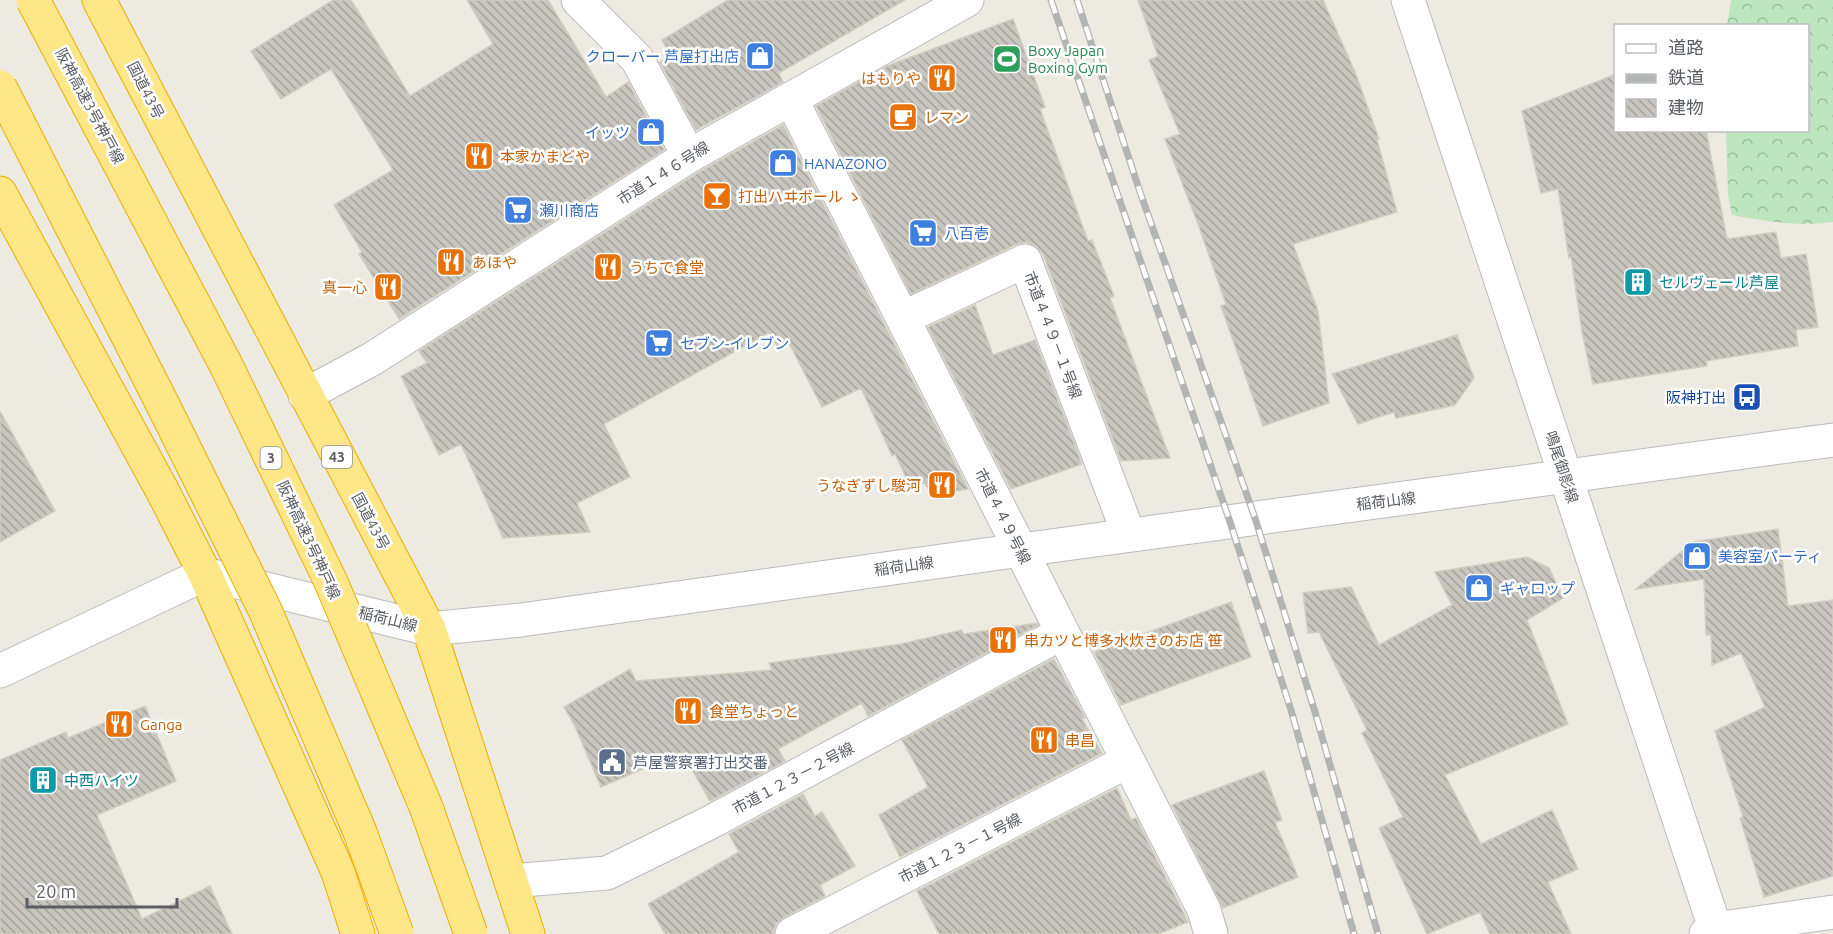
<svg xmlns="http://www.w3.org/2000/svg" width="1833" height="934" font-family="Ubuntu,'Noto Sans JP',sans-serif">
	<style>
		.forest { fill: url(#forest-crowns) }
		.building { fill: url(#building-back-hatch); stroke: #d2cdbf; stroke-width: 1.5 }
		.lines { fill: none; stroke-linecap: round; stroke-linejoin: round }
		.minor-casing { stroke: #b9bbc1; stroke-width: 35 }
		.highway-casing { stroke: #eeae00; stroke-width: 35 }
		.minor { stroke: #fff; stroke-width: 33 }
		.highway { stroke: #ffe686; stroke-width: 33 }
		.rail-casing { stroke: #b3b4b4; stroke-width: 7 }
		.rail { stroke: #fff; stroke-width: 4.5; stroke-dasharray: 14; stroke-linecap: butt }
		.highway-bridge-casing { stroke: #eeae00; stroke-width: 35; stroke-linecap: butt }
		.highway-bridge { stroke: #ffe686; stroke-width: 33 }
		.labels { text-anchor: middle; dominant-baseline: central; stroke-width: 5; stroke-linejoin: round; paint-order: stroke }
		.shield { fill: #fff; stroke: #8c8e92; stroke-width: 1.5 }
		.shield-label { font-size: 14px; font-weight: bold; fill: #5a5d63 }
		.leisure-label { font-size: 15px; fill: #27864d; stroke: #fff; text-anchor: start }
		.shop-label { font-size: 15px; fill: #366cbe; stroke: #fff; text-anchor: start }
		.food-label { font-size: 15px; fill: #c56008; stroke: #fff; text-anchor: start }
		.street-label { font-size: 15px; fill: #5a5d63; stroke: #fff }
		.culture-label { font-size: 15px; fill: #0d838f; stroke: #fff; text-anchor: start }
		.transit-label { font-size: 15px; fill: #164399; stroke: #fff; text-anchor: end }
		.service-label { font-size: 15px; fill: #4e5e75; stroke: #fff; text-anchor: start }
	</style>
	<defs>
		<pattern id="forest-crowns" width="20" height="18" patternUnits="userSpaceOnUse" patternTransform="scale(1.5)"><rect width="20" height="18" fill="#bde6be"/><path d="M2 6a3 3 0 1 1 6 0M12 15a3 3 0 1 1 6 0" fill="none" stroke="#9dbe9e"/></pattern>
		<pattern id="building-back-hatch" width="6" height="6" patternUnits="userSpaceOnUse" patternTransform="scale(1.5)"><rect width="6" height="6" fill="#c8c5be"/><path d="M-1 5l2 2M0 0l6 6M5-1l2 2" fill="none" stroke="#a5a39e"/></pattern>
	</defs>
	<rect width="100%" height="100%" fill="#edebe1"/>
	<!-- forest -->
	<path class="forest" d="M1731 0H1833V222C1798 227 1766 221 1732 215L1728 195 1726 131 1808 130V26L1727 25Z"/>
	<!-- building -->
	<path class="building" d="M333 0H351L410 96 493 44 467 0H548L606 97 628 82 664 150 399 319 359 254 362 252 334 205 393 170 331 69 281 99 251 51Z
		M728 0H905L779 73 783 82 696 130 660 62 671 55 662 40Z
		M1138 0H1323L1355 72 1379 139 1377 140 1397 212 1293 244 1318 311 1329 403 1263 426 1221 306 1226 304 1198 224 1165 139 1180 134 1149 60 1158 56Z
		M1013 19 1045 107 1040 109 1088 241 1092 240 1114 296 1110 298 1170 458 1121 461 1043 254 1036 246 1026 242 1017 244 911 294 816 106 887 66Z
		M1616 74V130H1706L1727 239 1776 232 1781 258 1806 254 1818 327 1796 330 1798 346 1706 361 1707 366 1593 384 1582 332 1571 257 1569 258 1558 189 1541 193 1522 111Z
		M783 125 968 489 932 495 924 482 911 488 895 454 892 456 861 388 822 407 788 341 777 346 770 332 604 424 630 477 577 503 590 532 503 538 461 444 439 455 401 376 427 363 419 351 699 172Z
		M975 305 993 355 1035 340 1082 464 1011 489 928 327Z
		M1457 335 1474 378 1455 405 1396 418 1394 412 1358 424 1332 374Z
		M0 411 55 511 0 542Z
		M1778 529 1788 606 1833 600V876L1764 897 1740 818 1743 817 1715 731 1765 707 1741 653 1712 665 1711 635H1706L1704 579 1636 589 1693 542Z
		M1527 557 1549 568 1563 598 1527 620 1568 724 1445 775 1481 844 1552 810 1578 869 1548 882 1571 934H1490L1480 912 1427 934 1379 828 1403 817 1362 733 1367 730 1319 632 1308 633 1303 593 1351 587 1379 645 1452 605 1435 572Z
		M1231 602 1251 657 1121 705 1094 652Z
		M1037 623 1038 625 868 716 862 703 778 749 785 761 710 801 682 752 601 787 574 724 564 707 630 669 636 681 772 670 769 663 901 644 961 630 964 634Z
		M1054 659 1085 718 1082 719 1102 753 900 857 879 815 928 787 902 740Z
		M145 706 176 781 97 815 142 919 210 886 232 934H0V760L66 732 68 738Z
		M1264 771 1282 820 1275 822 1298 877 1223 908 1172 805Z
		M1117 788 1131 820 1136 818 1188 922 1158 934H939L917 891Z
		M803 794 815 816 822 812 855 866 820 885 825 896 783 918 776 924 773 934H665L648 904 739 852 729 834Z"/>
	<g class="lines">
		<!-- minor casing -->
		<g class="minor-casing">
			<path id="minor" d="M578 0 637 59 689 156
				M1408 0 1717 934
				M791 99 1204 910 1211 934
				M903 318 1025 261 1129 535
				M305 395 372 359 689 156 967 0
				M0 671 205 574 429 629 521 620 1021 550 1833 440
				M511 881 607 873 709 823 1062 633
				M792 934 1128 761
				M1706 934 1716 929 1833 912"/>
		</g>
		<!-- highway casing -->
		<g class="highway-casing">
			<path id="highway" d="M99 0 429 629 528 934
				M0 193 162 490 205 574 338 872 358 934"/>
		</g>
		<!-- minor -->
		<use href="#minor" class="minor"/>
		<!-- highway -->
		<use href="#highway" class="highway"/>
		<!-- rail casing -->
		<g class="rail-casing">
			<path id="rail" d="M1051 0 1230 522 1291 710 1354 934
				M1077 0 1140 192 1255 518 1315 712 1378 934"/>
		</g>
		<!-- rail -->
		<use href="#rail" class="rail"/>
		<!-- highway-bridge casing -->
		<g class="highway-bridge-casing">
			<path id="highway-bridge" d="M33 0 226 365 331 582 426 807 471 934
				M0 87 158 395 265 610 360 832 397 934"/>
		</g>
		<!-- highway-bridge -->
		<use href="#highway-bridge" class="highway-bridge"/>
	</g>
	<!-- icons -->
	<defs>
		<g id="shop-square" transform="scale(1.5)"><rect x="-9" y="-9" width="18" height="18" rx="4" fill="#3f7fe0" stroke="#fff"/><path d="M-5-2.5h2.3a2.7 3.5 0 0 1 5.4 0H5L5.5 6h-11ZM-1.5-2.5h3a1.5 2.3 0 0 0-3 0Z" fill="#fff"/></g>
		<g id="stadium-square" transform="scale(1.5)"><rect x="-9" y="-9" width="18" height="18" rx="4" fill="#2e9e5b" stroke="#fff"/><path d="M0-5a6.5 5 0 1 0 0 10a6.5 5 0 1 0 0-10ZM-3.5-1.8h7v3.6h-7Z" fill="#fff"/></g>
		<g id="restaurant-square" transform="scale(1.5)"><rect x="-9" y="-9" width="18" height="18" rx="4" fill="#e8710a" stroke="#fff"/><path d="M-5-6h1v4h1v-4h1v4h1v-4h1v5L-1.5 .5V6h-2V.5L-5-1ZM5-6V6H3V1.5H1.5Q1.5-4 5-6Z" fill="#fff"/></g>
		<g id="cafe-square" transform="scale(1.5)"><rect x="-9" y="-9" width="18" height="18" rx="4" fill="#e8710a" stroke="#fff"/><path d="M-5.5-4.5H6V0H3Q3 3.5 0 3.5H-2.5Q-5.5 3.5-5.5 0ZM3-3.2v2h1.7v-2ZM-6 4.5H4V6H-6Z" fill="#fff"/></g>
		<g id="bar-square" transform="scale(1.5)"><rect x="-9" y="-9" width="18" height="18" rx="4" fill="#e8710a" stroke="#fff"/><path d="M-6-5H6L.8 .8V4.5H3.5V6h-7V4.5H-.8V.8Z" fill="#fff"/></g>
		<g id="supermarket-square" transform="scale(1.5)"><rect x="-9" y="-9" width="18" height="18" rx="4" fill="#3f7fe0" stroke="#fff"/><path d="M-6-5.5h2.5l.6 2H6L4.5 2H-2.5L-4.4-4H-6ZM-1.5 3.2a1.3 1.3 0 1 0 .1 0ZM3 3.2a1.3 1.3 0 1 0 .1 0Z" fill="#fff"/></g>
		<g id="building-square" transform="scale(1.5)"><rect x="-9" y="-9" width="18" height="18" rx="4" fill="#0f9aa8" stroke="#fff"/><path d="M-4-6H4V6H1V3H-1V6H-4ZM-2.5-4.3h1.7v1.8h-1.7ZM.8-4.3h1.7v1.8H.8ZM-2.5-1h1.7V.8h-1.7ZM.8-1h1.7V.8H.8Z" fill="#fff"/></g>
		<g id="bus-square" transform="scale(1.5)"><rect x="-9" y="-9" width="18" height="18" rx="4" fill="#1a4fb4" stroke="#fff"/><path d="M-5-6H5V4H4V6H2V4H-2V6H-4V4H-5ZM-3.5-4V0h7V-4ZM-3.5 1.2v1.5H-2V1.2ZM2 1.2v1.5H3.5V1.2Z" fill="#fff"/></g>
		<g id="civic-square" transform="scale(1.5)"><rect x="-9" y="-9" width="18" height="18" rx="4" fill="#5c6f8a" stroke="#fff"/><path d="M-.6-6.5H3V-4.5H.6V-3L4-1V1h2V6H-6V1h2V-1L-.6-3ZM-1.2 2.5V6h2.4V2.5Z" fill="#fff"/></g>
	</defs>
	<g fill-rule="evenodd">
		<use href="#shop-square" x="760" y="56"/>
		<use href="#stadium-square" x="1007" y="59"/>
		<use href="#restaurant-square" x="942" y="78"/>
		<use href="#cafe-square" x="903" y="117"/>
		<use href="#shop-square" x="651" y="132"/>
		<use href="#restaurant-square" x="479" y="156"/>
		<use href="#shop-square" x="783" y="163"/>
		<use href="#bar-square" x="717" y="196"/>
		<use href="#supermarket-square" x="518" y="210"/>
		<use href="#supermarket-square" x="923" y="233"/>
		<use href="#restaurant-square" x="451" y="262"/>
		<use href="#restaurant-square" x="608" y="267"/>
		<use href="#building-square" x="1638" y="282"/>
		<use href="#restaurant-square" x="388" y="287"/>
		<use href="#supermarket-square" x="659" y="343"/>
		<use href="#bus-square" x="1747" y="397"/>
		<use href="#restaurant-square" x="942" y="485"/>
		<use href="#shop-square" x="1697" y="556"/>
		<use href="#shop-square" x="1479" y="588"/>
		<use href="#restaurant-square" x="1003" y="640"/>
		<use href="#restaurant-square" x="688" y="711"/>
		<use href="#restaurant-square" x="119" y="724"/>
		<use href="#restaurant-square" x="1044" y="740"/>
		<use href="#civic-square" x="612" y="762"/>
		<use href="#building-square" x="43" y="780"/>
	</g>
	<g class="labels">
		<!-- shield labels -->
		<g class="shield">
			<rect x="322" y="446" width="30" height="22" rx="4.5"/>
			<rect x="260.5" y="447" width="21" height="22" rx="4.5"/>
		</g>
		<g class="shield-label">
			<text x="337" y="457">43</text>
			<text x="271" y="458">3</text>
		</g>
		<!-- leisure labels -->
		<g class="leisure-label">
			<text x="1028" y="50">Boxy Japan<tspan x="1028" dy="17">Boxing Gym</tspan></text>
		</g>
		<!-- shop labels -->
		<g class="shop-label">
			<text x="739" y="56" text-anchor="end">クローバー 芦屋打出店</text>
			<text x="630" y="132" text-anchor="end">イッツ</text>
			<text x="804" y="163">HANAZONO</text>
			<text x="539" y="210">瀬川商店</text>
			<text x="944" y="233">八百壱</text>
			<text x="680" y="343">セブン-イレブン</text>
			<text x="1718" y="556">美容室パーティ</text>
			<text x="1500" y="588">ギャロップ</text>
		</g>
		<!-- food labels -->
		<g class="food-label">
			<text x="921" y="78" text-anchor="end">はもりや</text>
			<text x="924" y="117">レマン</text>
			<text x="500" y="156">本家かまどや</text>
			<text x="738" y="196">打出ハヰボール ゝ</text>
			<text x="472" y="262">あほや</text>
			<text x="629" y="267">うちで食堂</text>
			<text x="367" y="287" text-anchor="end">真一心</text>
			<text x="921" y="485" text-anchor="end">うなぎずし駿河</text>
			<text x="1024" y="640">串カツと博多水炊きのお店 笹</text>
			<text x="709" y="711">食堂ちょっと</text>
			<text x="140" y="724">Ganga</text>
			<text x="1065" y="740">串昌</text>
		</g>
		<!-- street labels -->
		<g class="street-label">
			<text transform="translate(146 90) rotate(63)">国道43号</text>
			<text transform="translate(90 106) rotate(62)">阪神高速3号神戸線</text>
			<text transform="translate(663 173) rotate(-32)">市道１４６号線</text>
			<text transform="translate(1053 335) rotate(69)">市道４４９－１号線</text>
			<text transform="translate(1562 467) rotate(72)">鳴尾御影線</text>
			<text transform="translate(1386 501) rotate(-7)">稲荷山線</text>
			<text transform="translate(1003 516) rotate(63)">市道４４９号線</text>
			<text transform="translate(371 521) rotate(62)">国道43号</text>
			<text transform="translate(309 540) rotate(65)">阪神高速3号神戸線</text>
			<text transform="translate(904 566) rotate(-8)">稲荷山線</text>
			<text transform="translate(388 619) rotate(14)">稲荷山線</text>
			<text transform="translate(793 778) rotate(-28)">市道１２３－２号線</text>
			<text transform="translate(960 848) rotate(-27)">市道１２３－１号線</text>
		</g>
		<!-- culture labels -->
		<g class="culture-label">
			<text x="1659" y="282">セルヴェール芦屋</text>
			<text x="64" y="780">中西ハイツ</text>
		</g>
		<!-- transit labels -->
		<g class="transit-label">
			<text x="1726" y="397">阪神打出</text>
		</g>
		<!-- service labels -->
		<g class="service-label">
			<text x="633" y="762">芦屋警察署打出交番</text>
		</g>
	</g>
	<!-- legend -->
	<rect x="1614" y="24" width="195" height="108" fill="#ffffff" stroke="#bdbec1" stroke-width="1.5"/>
	<rect x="1626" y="44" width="30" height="9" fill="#ffffff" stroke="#bdbec1" stroke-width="1.5"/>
	<text x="1668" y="54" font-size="18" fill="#5a5d63">道路</text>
	<rect x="1626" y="74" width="30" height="9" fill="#b3b4b4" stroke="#bdbec1" stroke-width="1.5"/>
	<text x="1668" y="84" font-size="18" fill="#5a5d63">鉄道</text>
	<rect x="1626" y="99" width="30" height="18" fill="url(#building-back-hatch)" stroke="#bdbec1" stroke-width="1.5"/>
	<text x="1668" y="114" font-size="18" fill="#5a5d63">建物</text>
	<!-- scale -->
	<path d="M27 898v9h150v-9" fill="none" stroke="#5a5d63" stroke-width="3"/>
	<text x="36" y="898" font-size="18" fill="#5a5d63" stroke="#ffffff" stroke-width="4.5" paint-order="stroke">20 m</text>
</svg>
